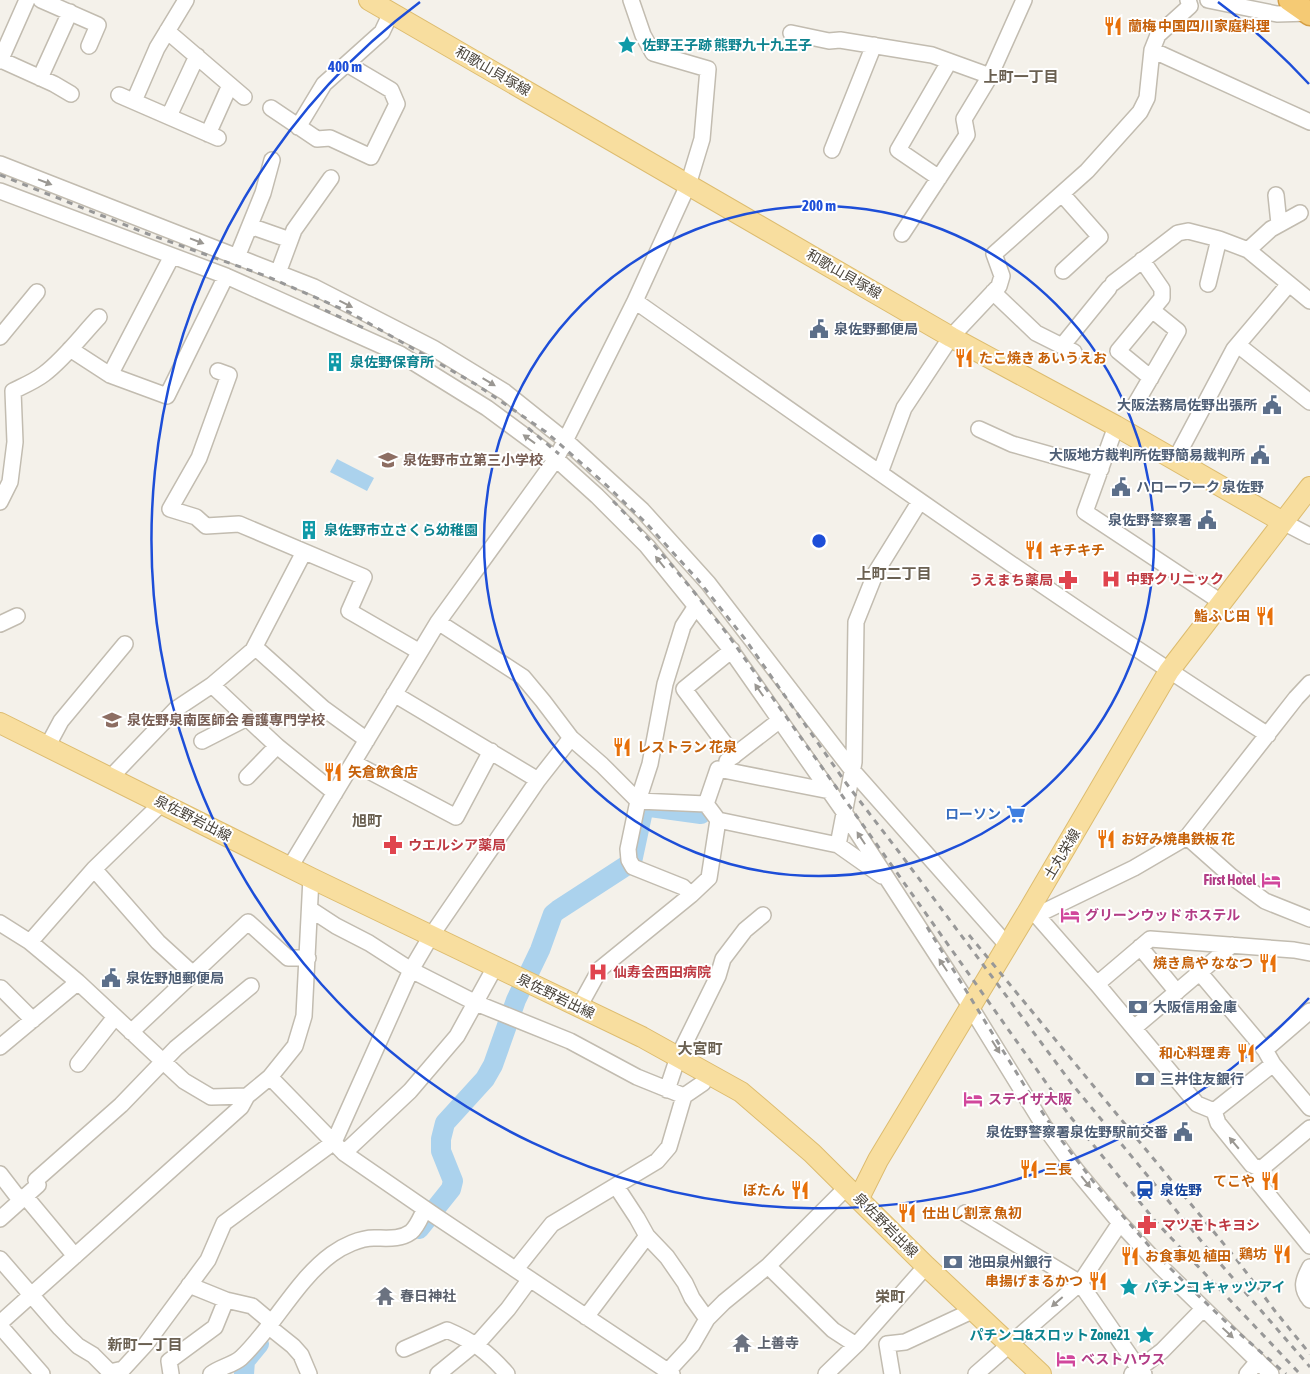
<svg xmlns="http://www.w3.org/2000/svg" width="1310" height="1374" font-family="'Asap Condensed','Noto Sans JP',sans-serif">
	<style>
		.water { fill: #abd2ed }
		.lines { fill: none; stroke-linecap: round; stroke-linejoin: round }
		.river { stroke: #abd2ed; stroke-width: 20 }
		.minor-casing { stroke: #c2bcb0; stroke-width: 18 }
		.major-casing { stroke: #ddbc6f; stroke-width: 22 }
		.highway-casing { stroke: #d59f44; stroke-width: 25 }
		.minor { stroke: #fff; stroke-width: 15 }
		.major { stroke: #f8de9f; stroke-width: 20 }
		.highway { stroke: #f5ca74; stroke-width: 22 }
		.rail { stroke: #989898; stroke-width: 3; stroke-dasharray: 6 6; stroke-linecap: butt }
		.oneway { fill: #9a9792 }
		.ring { fill: none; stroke: #1d4ed8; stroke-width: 2.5 }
		.labels { text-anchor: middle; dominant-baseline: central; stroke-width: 4; stroke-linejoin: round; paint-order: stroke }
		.food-label { font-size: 14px; font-weight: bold; fill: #c56008; stroke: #fff; text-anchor: start }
		.culture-label { font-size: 14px; font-weight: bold; fill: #0d838f; stroke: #fff; text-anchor: start }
		.street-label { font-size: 14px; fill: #484239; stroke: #fff }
		.service-label { font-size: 14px; font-weight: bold; fill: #4e5e75; stroke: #fff; text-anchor: start }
		.education-label { font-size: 14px; font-weight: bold; fill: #785e54; stroke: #fff; text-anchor: start }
		.health-label { font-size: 14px; font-weight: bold; fill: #be3a42; stroke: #fff; text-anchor: start }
		.shop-label { font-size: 14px; font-weight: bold; fill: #366cbe; stroke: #fff; text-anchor: end }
		.hotel-label { font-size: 14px; font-weight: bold; fill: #b23c85; stroke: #fff; text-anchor: start }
		.transit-label { font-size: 14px; font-weight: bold; fill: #164399; stroke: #fff; text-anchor: start }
		.worship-label { font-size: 14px; font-weight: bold; fill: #5b616d; stroke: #fff; text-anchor: start }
		.neighbourhood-label { font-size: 15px; font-weight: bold; fill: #6a6051; stroke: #fff }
		.centre { fill: #1d4ed8; stroke: #fff; stroke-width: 2.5 }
		.ring-label { font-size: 15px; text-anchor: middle; font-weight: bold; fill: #1d4ed8; stroke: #fff; stroke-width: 4; stroke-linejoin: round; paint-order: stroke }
	</style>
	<rect width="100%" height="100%" fill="#f4f1ea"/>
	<!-- water -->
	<path class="water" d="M337 459 374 478 367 491 330 472Z"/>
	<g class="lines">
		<!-- river -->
		<path class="river" d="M419 1229 451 1189 453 1181 441 1151V1139L445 1123 485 1079 493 1065 516 1000 540 950 553 914 558 910 632 862 643 811 650 807 701 814
			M244 1374 245 1361 259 1344"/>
		<!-- minor casing -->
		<g class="minor-casing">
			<path id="minor" d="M41 0 98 25 89 46
				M1208 0 1277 14 1309 13
				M167 31 244 97
				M791 33 829 41 840 40 932 55 990 76
				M1152 50 1310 122
				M1 60 54 84 71 94
				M0 61 27 0
				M40 78 70 12
				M119 95 218 138
				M134 101 157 48 186 0
				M271 108 317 139 330 138 371 157 397 104 391 90 347 64
				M169 116 197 56
				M298 127 324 84 382 32 391 13
				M208 134 230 85
				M832 150 874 45
				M0 164 314 287 433 348 505 392 565 440 642 510 708 583 852 770 1007 945
				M939 178 898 150 949 62
				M0 191 226 276 400 354 487 408 556 459 597 496 647 546 728 646 844 812 970 1006 1044 1126 1076 1170 1120 1223 1160 1266 1271 1374
				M1062 194 1100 237 1063 271
				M1276 195 1279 224
				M250 226 290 240
				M902 234 967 135 964 119 990 76 1024 0
				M1248 250 1271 229 1300 213
				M172 256 110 375 167 396 226 276
				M237 257 263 193 272 160
				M1142 260 1162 289V298L1118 351 1151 378
				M278 273 294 230 331 178
				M1113 283 1178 233 1188 231 1219 239
				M1208 284 1219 239 1248 250 1310 301
				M993 292 1036 333 1074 352
				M635 301C844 448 1052 596 1268 735
				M0 337 37 292
				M1238 345 1310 402
				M1062 346 1109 288
				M70 349 110 375
				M218 371 229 375 199 458 170 509 196 517 206 526 239 524 364 577 349 611 420 652
				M1136 403 1178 331 1152 310
				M1116 426 1085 512 1221 602
				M979 429 1012 444 1101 469
				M1175 460 1234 349 1289 284
				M880 473 904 408 951 337 999 286 1002 276 994 254 1087 171 1140 112 1147 98 1152 50 1158 35 1190 6 1188 0
				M0 502 10 482 15 442 13 391C23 386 35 381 44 374 65 358 81 336 99 317
				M1283 522 1310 536
				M438 622 523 677 543 701 571 738 602 765 638 801 706 804 718 820 838 845
				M0 624 17 616
				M255 647 323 708 367 740
				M732 650 684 689 734 756
				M212 685 253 650 304 552
				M394 694 538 780
				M202 741 247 718 277 746 335 793
				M47 747 61 721 125 644
				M727 761 780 720
				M354 763 456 817 491 751
				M111 777 176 709 212 685 247 718
				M247 777 277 746
				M706 804 718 769 830 791
				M1187 837 1231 876 1265 901 1310 919
				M290 867 438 622 556 459 635 301 688 185 702 139 708 69 653 53 643 35 631 0
				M94 869 158 942 193 974
				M882 876 838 845 854 762 856 622 876 572 920 501
				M691 895 683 887 633 867 629 860 628 849 638 801 650 764 665 684 683 626 696 606
				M310 909 336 926 369 943 411 970 476 1003 570 1041 637 1077 684 1096
				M1032 910 1097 984 1197 1104 1214 1111
				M1037 915 1134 868 1187 837 1296 698 1310 683
				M0 923 30 942 78 982 184 1081 211 1097 247 1096 270 1077 295 1046 304 1016 311 878
				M30 942 94 869 162 803
				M1140 947 1177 992
				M1200 973 1265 1050 1273 1064
				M1097 984 1150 939 1294 950 1310 953
				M1 988 33 1020
				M582 1009 584 998 600 969 691 895 709 878 718 820
				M1134 1028 1232 945
				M131 1032 248 922 288 958H308
				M0 1047 78 982
				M1265 1050 1310 1011
				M78 1064 115 1017
				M270 1077 344 1153 434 1215 672 1374
				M667 1090 678 1057 718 976 723 959 745 930 763 915
				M1214 1111 1273 1064 1310 1108
				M1214 1111 1218 1123 1252 1165 1261 1169
				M1310 1128 1261 1169 1257 1181 1310 1246
				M344 1153 410 1091 457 1036 495 967
				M0 1174 20 1200
				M616 1186 637 1218 647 1236 667 1257 685 1283 692 1298 707 1319
				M25 1196 75 1256
				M965 1213 1080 1283 1139 1369 1144 1374
				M0 1219 38 1185 36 1180 121 1105 176 1048 251 986
				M0 1259 60 1328 78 1346 93 1355 110 1372 123 1369 146 1344 208 1260 224 1223 334 1142 411 970 431 936 538 780 571 738
				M768 1266 833 1330 856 1345
				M1310 1267C1303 1280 1300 1288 1310 1300
				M516 1269 552 1224 657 1161 669 1147 684 1096 703 1083 707 1073
				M189 1285 226 1300 252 1306 271 1322
				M586 1317 647 1236
				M0 1323 241 1107 247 1096
				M0 1326 42 1374
				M268 1326 293 1346 301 1355 309 1374
				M404 1349 447 1330C473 1341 489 1353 507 1374
				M668 1371 692 1345 707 1319 724 1302 768 1266 847 1187
				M171 1374 169 1361 215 1327 226 1300
				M211 1374C220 1367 233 1365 241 1358 273 1328 296 1280 332 1254 343 1246 360 1238 374 1238 387 1238 400 1240 411 1232 418 1226 421 1216 425 1209
				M438 1374 471 1347 477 1344 508 1309 530 1279
				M826 1374 858 1343 926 1266
				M892 1374 887 1344 905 1342 974 1310
				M976 1374 1080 1283 1120 1223
				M1132 1374 1162 1351 1203 1309
				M1247 1374 1258 1361"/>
		</g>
		<!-- major casing -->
		<g class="major-casing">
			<path id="major" d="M369 0 951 337 1116 426 1283 522
				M0 723 311 878 642 1037 741 1092 812 1153 926 1266 1041 1374
				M859 1198 878 1160 1030 908 1169 671 1310 487"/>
		</g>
		<!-- highway casing -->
		<g class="highway-casing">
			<path id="highway" d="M1290 0 1310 14"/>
		</g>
		<!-- minor -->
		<use href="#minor" class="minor"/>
		<!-- major -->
		<use href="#major" class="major"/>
		<!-- highway -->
		<use href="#highway" class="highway"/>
		<!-- rail -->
		<path class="rail" d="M0 175 148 234 266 276 349 312 477 385 546 432 604 483 646 523 698 580 745 639 846 783 899 852 1072 1084 1212 1254 1310 1367
			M314 305 366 329
			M528 428 559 454
			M613 501C654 543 692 588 728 635L1069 1115 1156 1222 1300 1374
			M927 927 1026 1088 1059 1137 1096 1185 1156 1254 1181 1279 1224 1320 1286 1374
			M969 935 1237 1260 1275 1311 1310 1354"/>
	</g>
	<!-- one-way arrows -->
	<defs><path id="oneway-solid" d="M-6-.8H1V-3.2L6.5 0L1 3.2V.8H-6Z" transform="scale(1.25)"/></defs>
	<g class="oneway">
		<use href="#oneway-solid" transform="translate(45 182) rotate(21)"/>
		<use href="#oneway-solid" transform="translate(197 241) rotate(21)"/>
		<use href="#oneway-solid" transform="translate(346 304) rotate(27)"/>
		<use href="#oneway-solid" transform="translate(489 382) rotate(31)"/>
		<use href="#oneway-solid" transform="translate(529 439) rotate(-144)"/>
		<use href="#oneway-solid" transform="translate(660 562) rotate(-129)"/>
		<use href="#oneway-solid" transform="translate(759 690) rotate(-125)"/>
		<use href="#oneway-solid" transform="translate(861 838) rotate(-123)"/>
		<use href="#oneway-solid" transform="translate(943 965) rotate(-124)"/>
		<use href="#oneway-solid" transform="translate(996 1047) rotate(58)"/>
		<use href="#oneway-solid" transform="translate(1234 1143) rotate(-130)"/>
		<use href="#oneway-solid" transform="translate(1086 1182) rotate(51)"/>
		<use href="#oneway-solid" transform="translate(1057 1302) rotate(139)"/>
		<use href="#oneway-solid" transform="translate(1228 1333) rotate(43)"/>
	</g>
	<!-- distance rings -->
	<g class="ring">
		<circle cx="819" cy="541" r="335"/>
		<path d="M1309 998A670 670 0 1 1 420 2M1218 2A670 670 0 0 1 1309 84"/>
	</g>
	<!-- icons -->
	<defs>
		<g id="restaurant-bare" transform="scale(1.5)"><path d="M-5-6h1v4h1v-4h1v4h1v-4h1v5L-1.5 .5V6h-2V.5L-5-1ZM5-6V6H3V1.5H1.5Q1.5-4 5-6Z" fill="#e8710a" stroke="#fff" stroke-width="2.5" paint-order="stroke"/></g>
		<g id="sight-bare" transform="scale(1.5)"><path d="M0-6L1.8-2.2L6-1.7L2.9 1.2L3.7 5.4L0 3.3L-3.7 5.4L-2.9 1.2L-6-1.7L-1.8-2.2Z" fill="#0f9aa8" stroke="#fff" stroke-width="2.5" paint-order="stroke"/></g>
		<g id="civic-bare" transform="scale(1.5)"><path d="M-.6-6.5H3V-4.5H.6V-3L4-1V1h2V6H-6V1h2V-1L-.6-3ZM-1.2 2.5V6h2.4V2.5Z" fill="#5c6f8a" stroke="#fff" stroke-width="2.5" paint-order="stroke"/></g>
		<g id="building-bare" transform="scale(1.5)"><path d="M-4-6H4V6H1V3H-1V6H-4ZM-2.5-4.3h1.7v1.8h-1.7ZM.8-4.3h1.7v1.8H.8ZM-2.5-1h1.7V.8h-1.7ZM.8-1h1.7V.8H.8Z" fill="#0f9aa8" stroke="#fff" stroke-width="2.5" paint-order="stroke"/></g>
		<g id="school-bare" transform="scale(1.5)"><path d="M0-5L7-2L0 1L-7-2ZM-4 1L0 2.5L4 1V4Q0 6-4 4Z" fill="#8d6e63" stroke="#fff" stroke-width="2.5" paint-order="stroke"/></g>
		<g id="hospital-bare" transform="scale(1.5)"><path d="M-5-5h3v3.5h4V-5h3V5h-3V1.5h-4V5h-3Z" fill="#e0444e" stroke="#fff" stroke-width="2.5" paint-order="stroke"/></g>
		<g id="pharmacy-bare" transform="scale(1.5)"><path d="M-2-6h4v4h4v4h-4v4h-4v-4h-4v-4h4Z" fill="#e0444e" stroke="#fff" stroke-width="2.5" paint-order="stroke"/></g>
		<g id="supermarket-bare" transform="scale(1.5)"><path d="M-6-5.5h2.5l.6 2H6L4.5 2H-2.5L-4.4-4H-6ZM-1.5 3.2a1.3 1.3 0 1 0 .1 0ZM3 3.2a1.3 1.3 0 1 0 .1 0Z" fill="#3f7fe0" stroke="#fff" stroke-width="2.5" paint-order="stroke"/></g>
		<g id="hotel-bare" transform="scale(1.5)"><path d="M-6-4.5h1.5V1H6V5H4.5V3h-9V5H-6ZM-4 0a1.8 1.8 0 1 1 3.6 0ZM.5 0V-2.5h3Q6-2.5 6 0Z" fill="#d1479c" stroke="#fff" stroke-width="2.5" paint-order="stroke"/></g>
		<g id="bank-bare" transform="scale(1.5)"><path d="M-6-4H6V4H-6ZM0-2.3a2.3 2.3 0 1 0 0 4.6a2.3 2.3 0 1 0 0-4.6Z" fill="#5c6f8a" stroke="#fff" stroke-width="2.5" paint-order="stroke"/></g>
		<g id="station-bare" transform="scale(1.5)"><path d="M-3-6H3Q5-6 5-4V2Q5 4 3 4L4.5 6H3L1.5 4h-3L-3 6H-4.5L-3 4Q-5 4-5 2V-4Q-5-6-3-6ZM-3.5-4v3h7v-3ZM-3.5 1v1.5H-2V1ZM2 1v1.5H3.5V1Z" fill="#1a4fb4" stroke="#fff" stroke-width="2.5" paint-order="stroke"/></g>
		<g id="temple-bare" transform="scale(1.5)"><path d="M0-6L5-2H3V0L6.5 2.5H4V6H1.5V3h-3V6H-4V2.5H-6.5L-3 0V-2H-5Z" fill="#6b7280" stroke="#fff" stroke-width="2.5" paint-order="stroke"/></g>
	</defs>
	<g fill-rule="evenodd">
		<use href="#restaurant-bare" x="1113" y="26"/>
		<use href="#sight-bare" x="627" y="45"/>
		<use href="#civic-bare" x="819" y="329"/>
		<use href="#restaurant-bare" x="964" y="358"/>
		<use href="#building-bare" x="335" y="362"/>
		<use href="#civic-bare" x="1272" y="405"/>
		<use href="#civic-bare" x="1260" y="455"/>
		<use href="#school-bare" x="388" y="460"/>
		<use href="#civic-bare" x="1121" y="487"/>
		<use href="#civic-bare" x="1207" y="520"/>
		<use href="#building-bare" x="309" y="530"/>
		<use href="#restaurant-bare" x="1034" y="550"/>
		<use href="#hospital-bare" x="1111" y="579"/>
		<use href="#pharmacy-bare" x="1068" y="580"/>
		<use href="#restaurant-bare" x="1265" y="616"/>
		<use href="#school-bare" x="112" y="720"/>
		<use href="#restaurant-bare" x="622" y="747"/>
		<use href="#restaurant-bare" x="333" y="772"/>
		<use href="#supermarket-bare" x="1016" y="814"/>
		<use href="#restaurant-bare" x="1106" y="839"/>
		<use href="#pharmacy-bare" x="393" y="845"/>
		<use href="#hotel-bare" x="1271" y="880"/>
		<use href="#hotel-bare" x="1070" y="915"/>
		<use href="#restaurant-bare" x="1268" y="963"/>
		<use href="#hospital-bare" x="598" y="972"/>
		<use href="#civic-bare" x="111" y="978"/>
		<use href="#bank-bare" x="1138" y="1007"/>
		<use href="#restaurant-bare" x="1246" y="1053"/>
		<use href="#bank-bare" x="1145" y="1079"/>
		<use href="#hotel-bare" x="973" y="1099"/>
		<use href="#civic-bare" x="1183" y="1132"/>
		<use href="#restaurant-bare" x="1029" y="1169"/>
		<use href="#restaurant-bare" x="1270" y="1181"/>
		<use href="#restaurant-bare" x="800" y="1190"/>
		<use href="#station-bare" x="1145" y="1190"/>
		<use href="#restaurant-bare" x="907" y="1213"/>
		<use href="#pharmacy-bare" x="1147" y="1225"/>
		<use href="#restaurant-bare" x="1282" y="1254"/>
		<use href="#restaurant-bare" x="1130" y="1256"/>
		<use href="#bank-bare" x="953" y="1262"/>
		<use href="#restaurant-bare" x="1098" y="1281"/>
		<use href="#sight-bare" x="1129" y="1287"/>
		<use href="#temple-bare" x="385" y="1296"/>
		<use href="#sight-bare" x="1145" y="1335"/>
		<use href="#temple-bare" x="742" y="1343"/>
		<use href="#hotel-bare" x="1066" y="1359"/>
	</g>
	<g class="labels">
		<!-- food labels -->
		<g class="food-label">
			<text x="1128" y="26">蘭梅 中国四川家庭料理</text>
			<text x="979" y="358">たこ焼き あいうえお</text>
			<text x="1049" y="550">キチキチ</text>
			<text x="1250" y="616" text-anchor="end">鮨ふじ田</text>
			<text x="637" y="747">レストラン 花泉</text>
			<text x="348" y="772">矢倉飲食店</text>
			<text x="1121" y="839">お好み焼串鉄板 花</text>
			<text x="1253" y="963" text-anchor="end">焼き鳥や ななつ</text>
			<text x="1231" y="1053" text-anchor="end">和心料理 寿</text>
			<text x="1044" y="1169">三長</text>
			<text x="1255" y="1181" text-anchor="end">てこや</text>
			<text x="785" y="1190" text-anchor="end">ぼたん</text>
			<text x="922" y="1213">仕出し割烹 魚初</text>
			<text x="1267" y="1254" text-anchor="end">鶏坊</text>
			<text x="1145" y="1256">お食事処 植田</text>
			<text x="1083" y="1281" text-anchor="end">串揚げまるかつ</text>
		</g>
		<!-- culture labels -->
		<g class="culture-label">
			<text x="642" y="45">佐野王子跡 熊野九十九王子</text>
			<text x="350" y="362">泉佐野保育所</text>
			<text x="324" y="530">泉佐野市立さくら幼稚園</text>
			<text x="1144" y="1287">パチンコ キャッツアイ</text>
			<text x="1130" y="1335" text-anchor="end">パチンコ&amp;スロット Zone21</text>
		</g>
		<!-- street labels -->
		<g class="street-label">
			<text transform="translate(493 71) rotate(30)">和歌山貝塚線</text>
			<text transform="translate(844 274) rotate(30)">和歌山貝塚線</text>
			<text transform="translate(193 818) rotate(27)">泉佐野岩出線</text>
			<text transform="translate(1062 854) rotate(-59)">土丸栄線</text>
			<text transform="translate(556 996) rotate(26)">泉佐野岩出線</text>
			<text transform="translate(886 1225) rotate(45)">泉佐野岩出線</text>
		</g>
		<!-- service labels -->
		<g class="service-label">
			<text x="834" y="329">泉佐野郵便局</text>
			<text x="1257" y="405" text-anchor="end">大阪法務局佐野出張所</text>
			<text x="1245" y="455" text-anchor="end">大阪地方裁判所佐野簡易裁判所</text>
			<text x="1136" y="487">ハローワーク 泉佐野</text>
			<text x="1192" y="520" text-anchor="end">泉佐野警察署</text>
			<text x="126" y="978">泉佐野旭郵便局</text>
			<text x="1153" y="1007">大阪信用金庫</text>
			<text x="1160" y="1079">三井住友銀行</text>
			<text x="1168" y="1132" text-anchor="end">泉佐野警察署泉佐野駅前交番</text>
			<text x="968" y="1262">池田泉州銀行</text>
		</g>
		<!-- education labels -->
		<g class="education-label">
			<text x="403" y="460">泉佐野市立第三小学校</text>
			<text x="127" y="720">泉佐野泉南医師会 看護専門学校</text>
		</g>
		<!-- health labels -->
		<g class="health-label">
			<text x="1126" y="579">中野クリニック</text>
			<text x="1053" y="580" text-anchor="end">うえまち薬局</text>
			<text x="408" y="845">ウエルシア薬局</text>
			<text x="613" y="972">仙寿会西田病院</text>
			<text x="1162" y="1225">マツモトキヨシ</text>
		</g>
		<!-- shop labels -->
		<g class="shop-label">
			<text x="1001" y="814">ローソン</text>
		</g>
		<!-- hotel labels -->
		<g class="hotel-label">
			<text x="1256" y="880" text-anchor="end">First Hotel</text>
			<text x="1085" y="915">グリーンウッド ホステル</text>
			<text x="988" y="1099">ステイザ大阪</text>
			<text x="1081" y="1359">ベストハウス</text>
		</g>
		<!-- transit labels -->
		<g class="transit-label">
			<text x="1160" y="1190">泉佐野</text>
		</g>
		<!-- worship labels -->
		<g class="worship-label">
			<text x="400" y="1296">春日神社</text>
			<text x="757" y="1343">上善寺</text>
		</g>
		<!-- neighbourhood labels -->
		<g class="neighbourhood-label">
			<text x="1021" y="76">上町一丁目</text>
			<text x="894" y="573">上町二丁目</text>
			<text x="367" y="820">旭町</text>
			<text x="700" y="1048">大宮町</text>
			<text x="890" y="1296">栄町</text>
			<text x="145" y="1344">新町一丁目</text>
		</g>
	</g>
	<circle cx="819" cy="541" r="8" class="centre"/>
	<g class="ring-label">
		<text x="345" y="72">400 m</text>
		<text x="819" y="211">200 m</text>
	</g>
</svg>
